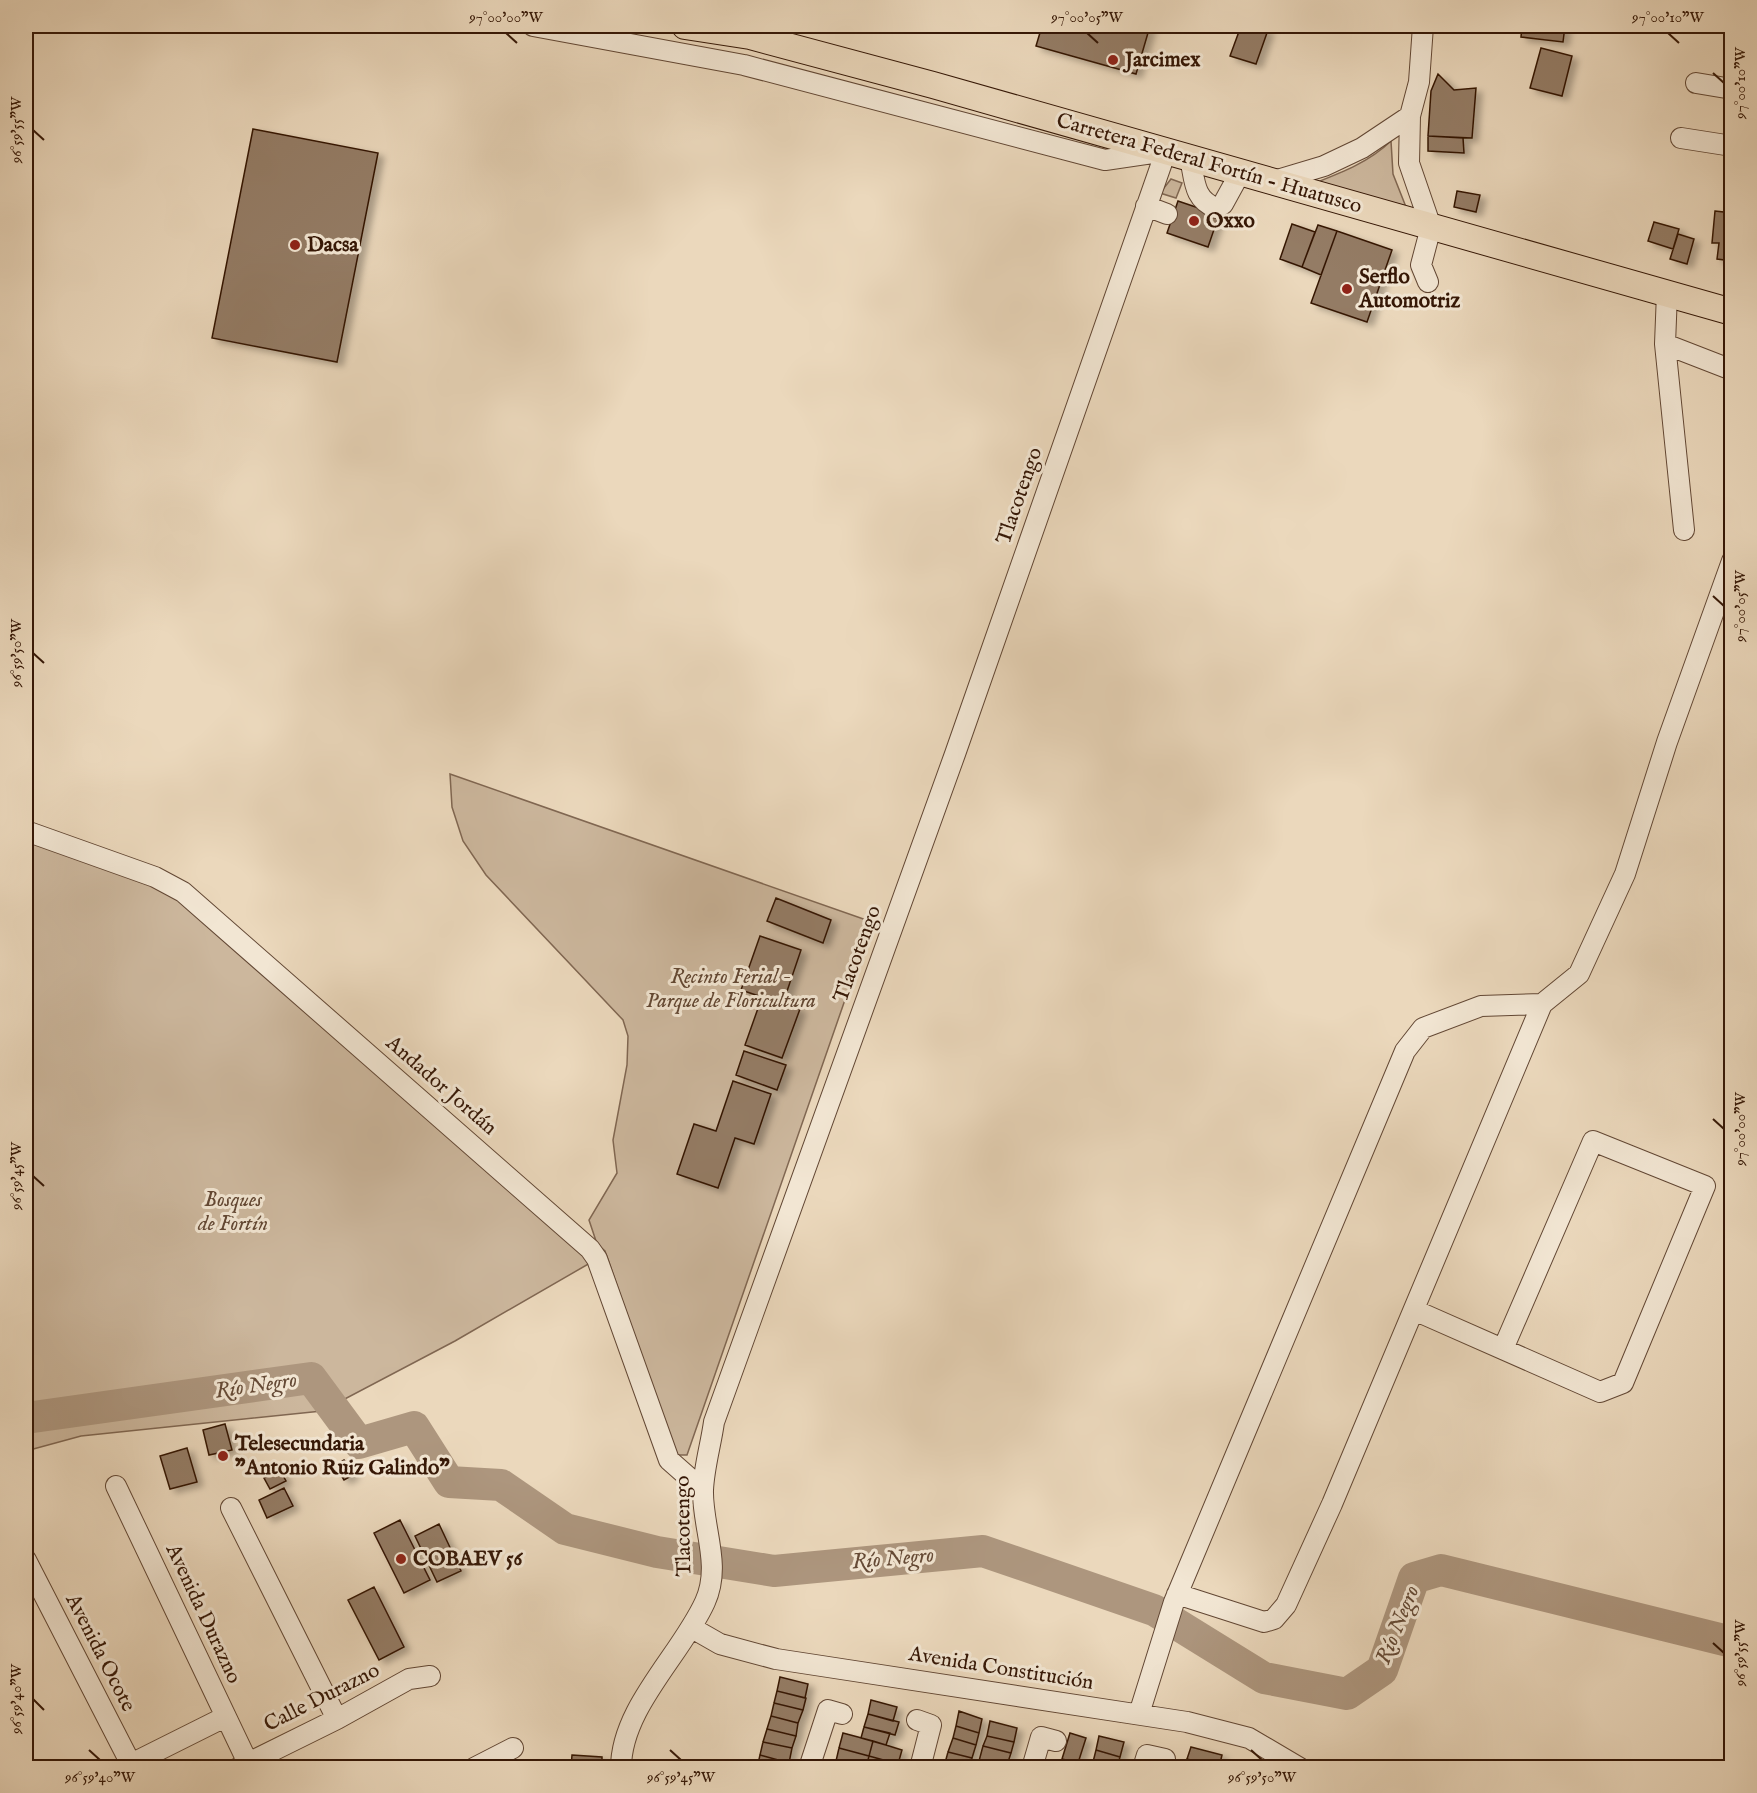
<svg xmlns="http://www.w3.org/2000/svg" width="1757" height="1793" font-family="'IM FELL English',serif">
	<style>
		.green { fill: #ccb79d; stroke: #806752; stroke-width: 1.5 }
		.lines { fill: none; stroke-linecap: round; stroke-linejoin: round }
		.river { stroke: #ad967e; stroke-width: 32 }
		.building { fill: #947b65; stroke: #351706; stroke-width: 1.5; filter: url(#shadow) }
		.minor-casing { stroke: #624734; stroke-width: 22 }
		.major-casing { stroke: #351706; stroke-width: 28 }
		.minor { stroke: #f2e6d3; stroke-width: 20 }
		.major { stroke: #ebd8bc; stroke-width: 26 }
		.ticks { fill: none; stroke: #351706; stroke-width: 2 }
		.poi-dot { fill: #8f2418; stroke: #f2e6d3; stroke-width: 2 }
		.labels { text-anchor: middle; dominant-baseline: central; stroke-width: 6; stroke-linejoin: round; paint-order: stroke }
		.poi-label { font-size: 21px; font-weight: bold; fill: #351706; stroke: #f2e6d3; text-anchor: start }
		.street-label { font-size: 21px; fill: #351706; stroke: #f2e6d3 }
		.park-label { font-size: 21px; font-style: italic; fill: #624733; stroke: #f2e6d3 }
		.water-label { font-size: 22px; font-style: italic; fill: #654a36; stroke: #f2e6d3 }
		.neatline { fill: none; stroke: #351706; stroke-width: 2 }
		.ticks-label { font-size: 15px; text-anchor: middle; fill: #351706 }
	</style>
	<defs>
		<filter id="shadow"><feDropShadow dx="6" dy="4" stdDeviation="3" flood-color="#0004"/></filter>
	</defs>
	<rect width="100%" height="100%" fill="#ebd8bc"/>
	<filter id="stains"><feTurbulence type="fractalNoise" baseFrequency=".00333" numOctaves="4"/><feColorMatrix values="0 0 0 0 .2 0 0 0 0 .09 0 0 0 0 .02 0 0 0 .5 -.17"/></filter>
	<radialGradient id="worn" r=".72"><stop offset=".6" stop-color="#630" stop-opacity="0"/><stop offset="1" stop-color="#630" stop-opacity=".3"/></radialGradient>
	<!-- green -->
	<path class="green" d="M1391 141 1393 174 1408 212 1315 183C1343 172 1369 162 1391 141Z
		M1171 179 1182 183 1176 198 1160 193Z
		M450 774 872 922 687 1455H676L605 1251 597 1244 589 1220 617 1173 613 1140 627 1065 628 1036 623 1020 486 875 463 841 452 807Z
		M26 837 183 892 597 1259 455 1341 322 1411 81 1436 26 1451Z"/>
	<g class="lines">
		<!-- river -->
		<path class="river" d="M26 1418 311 1378 359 1443 414 1427 449 1482 501 1485 565 1529 657 1552 774 1571 983 1551 1154 1610 1264 1678 1347 1694 1382 1670 1414 1578 1441 1570 1732 1642"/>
	</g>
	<!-- building -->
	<path class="building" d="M1042 26H1150L1136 74 1036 46Z
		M1241 26H1255L1268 30 1256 64 1230 56Z
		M1522 26H1565L1563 42 1521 37Z
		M1541 48 1572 56 1562 96 1530 88Z
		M1438 74 1454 90 1476 88 1472 138 1428 136 1431 91Z
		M253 129 378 153 337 362 212 338Z
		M1428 136 1463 138 1464 153 1428 151Z
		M1457 191 1480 195 1476 212 1454 207Z
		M1178 201 1219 215 1208 247 1167 233Z
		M1715 211 1732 213V261L1717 259 1719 243H1712Z
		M1654 222 1679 229 1673 249 1648 241Z
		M1292 224 1315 232 1302 267 1280 259Z
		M1318 225 1337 231 1321 275 1302 267Z
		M1337 231 1392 250 1367 322 1311 303Z
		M1678 234 1694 239 1687 264 1670 259Z
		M776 898 831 920 823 943 767 921Z
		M760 936 801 950 783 1003 800 1009 782 1058 745 1045 762 997 741 990Z
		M744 1051 786 1065 777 1090 736 1075Z
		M733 1081 771 1094 754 1144 735 1138 718 1188 677 1174 694 1124 716 1131Z
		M225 1424 232 1450 209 1455 203 1430Z
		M187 1448 197 1482 170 1489 160 1456Z
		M344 1460 353 1475 344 1480 335 1465Z
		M280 1470 286 1481 270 1489 264 1478Z
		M284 1488 293 1506 267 1518 259 1500Z
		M400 1520 430 1580 404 1593 374 1533Z
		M439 1524 461 1571 437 1582 415 1536Z
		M374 1587 404 1647 379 1660 348 1600Z
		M780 1677 808 1684 805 1698 777 1691Z
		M777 1691 806 1698 803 1710 774 1703Z
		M871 1700 897 1707 893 1721 868 1714Z
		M774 1703 803 1710 798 1723 771 1716Z
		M959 1711 982 1719 979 1733 956 1726Z
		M868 1714 899 1722 895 1735 864 1727Z
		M771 1716 798 1723 796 1736 767 1729Z
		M990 1721 1017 1728 1014 1742 987 1736Z
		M956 1726 979 1733 976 1745 953 1738Z
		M864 1727 890 1733 886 1745 861 1738Z
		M767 1729 796 1736 792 1748 763 1742Z
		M843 1733 873 1741 869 1756 839 1748Z
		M1070 1733 1086 1738 1078 1763 1062 1759Z
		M987 1736 1014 1742 1011 1753 983 1746Z
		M1099 1736 1124 1742 1120 1757 1096 1750Z
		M953 1738 976 1745 972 1758 948 1752Z
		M873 1741 902 1750 898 1764 869 1756Z
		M763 1742 792 1748 789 1763 760 1755Z
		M983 1746 1011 1753 1006 1768 979 1761Z
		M1191 1747 1222 1755 1219 1768 1187 1759Z
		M839 1748 869 1756 866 1768 836 1761Z
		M1096 1750 1120 1757 1117 1768 1093 1762Z
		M948 1752 972 1758 970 1768 945 1763Z
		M572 1755 602 1757V1768H571Z
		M760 1755 789 1763 788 1768H757Z
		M869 1756 898 1764 897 1768H866Z
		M1187 1759 1216 1768H1185Z
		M836 1761 860 1767V1768H834Z
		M979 1761 1004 1768H977Z
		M1093 1762 1110 1768H1091Z"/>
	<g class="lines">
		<!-- minor casing -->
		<g class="minor-casing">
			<path id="minor" d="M533 26 744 65 1105 160 1166 151 955 754 714 1422C711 1444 704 1467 703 1490 702 1527 722 1565 705 1602 681 1655 621 1708 621 1768
				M1423 26 1419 82 1410 116 1409 163 1431 227 1421 265 1428 282
				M1696 83 1732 89
				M1681 138 1732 146
				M1190 158C1195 180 1193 199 1216 208L1223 204 1240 173
				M1271 182 1324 166 1362 148 1410 116
				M1146 206 1167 214
				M1667 293 1665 344 1732 370
				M1665 344 1684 530
				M26 831 155 877 183 892 590 1249 597 1259 669 1460 703 1490
				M1414 1310 1600 1392 1623 1383 1705 1186 1593 1141 1503 1349
				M116 1486 248 1763
				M231 1508 337 1719
				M26 1560 133 1768
				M1177 1594 1264 1622 1274 1619 1286 1605 1332 1504 1542 1004 1579 974 1625 874 1667 742 1732 561
				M692 1628 720 1644 776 1659 1187 1722 1249 1738 1300 1768
				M1139 1714 1174 1602 1405 1051 1423 1028 1481 1006 1542 1004
				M917 1720 931 1725 920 1768
				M131 1764 225 1717
				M238 1768 337 1719 409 1679 430 1676
				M474 1768 513 1748
				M809 1768 828 1710 842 1714
				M1032 1768 1041 1737 1056 1741
				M1143 1768 1147 1755 1165 1759"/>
		</g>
		<!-- major casing -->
		<g class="major-casing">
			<path id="major" d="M685 26 750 36 933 85 1732 312"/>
		</g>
		<!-- minor -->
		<use href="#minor" class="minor"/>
		<!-- major -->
		<use href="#major" class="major"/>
	</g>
	<!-- ticks -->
	<path class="ticks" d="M506 33 517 43M1087 33 1098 43M1668 33 1679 43M1713 73 1724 83M33 130 44 140M1713 596 1724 606M33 653 44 663M1713 1119 1724 1129M33 1176 44 1186M1713 1643 1724 1653M33 1699 44 1710M89 1750 100 1760M670 1750 681 1760M1251 1750 1262 1760"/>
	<!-- markers -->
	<g class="poi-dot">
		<circle cx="1113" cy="60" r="6"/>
		<circle cx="1194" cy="221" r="6"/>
		<circle cx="295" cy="245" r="6"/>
		<circle cx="1347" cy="289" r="6"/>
		<circle cx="223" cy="1456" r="6"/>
		<circle cx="401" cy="1559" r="6"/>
	</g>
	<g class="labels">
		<!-- poi labels -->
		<g class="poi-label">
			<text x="1125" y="60">Jarcimex</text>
			<text x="1206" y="221">Oxxo</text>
			<text x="307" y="245">Dacsa</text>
			<text x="1359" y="277">Serflo<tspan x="1359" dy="24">Automotriz</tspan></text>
			<text x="235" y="1444">Telesecundaria<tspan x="235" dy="24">"Antonio Ruiz Galindo"</tspan></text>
			<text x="413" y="1559">COBAEV 56</text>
		</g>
		<!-- street labels -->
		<g class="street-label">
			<text transform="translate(1209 164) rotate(16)">Carretera Federal Fortín - Huatusco</text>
			<text transform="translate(1020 496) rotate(-71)">Tlacotengo</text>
			<text transform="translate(858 954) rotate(-70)">Tlacotengo</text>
			<text transform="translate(441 1086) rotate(41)">Andador Jordán</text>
			<text transform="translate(684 1526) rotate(-91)">Tlacotengo</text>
			<text transform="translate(203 1614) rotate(65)">Avenida Durazno</text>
			<text transform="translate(100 1653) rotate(63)">Avenida Ocote</text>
			<text transform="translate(1001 1669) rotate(9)">Avenida Constitución</text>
			<text transform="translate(322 1698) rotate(-27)">Calle Durazno</text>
		</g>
		<!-- park labels -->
		<g class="park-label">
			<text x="731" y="977">Recinto Ferial -<tspan x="731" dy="24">Parque de Floricultura</tspan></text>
			<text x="233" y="1200">Bosques<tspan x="233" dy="24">de Fortín</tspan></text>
		</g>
		<!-- water labels -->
		<g class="water-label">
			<text transform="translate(256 1386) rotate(-8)">Río Negro</text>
			<text transform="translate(893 1559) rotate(-5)">Río Negro</text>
			<text transform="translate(1398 1625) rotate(-68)">Río Negro</text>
		</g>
	</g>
	<!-- margin -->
	<rect width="1757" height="1793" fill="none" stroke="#ebd8bc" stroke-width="66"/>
	<rect x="33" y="33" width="1691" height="1727" class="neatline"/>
	<g class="ticks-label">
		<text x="506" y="22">97°00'00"W</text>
		<text x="1087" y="22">97°00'05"W</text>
		<text x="1668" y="22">97°00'10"W</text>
		<text transform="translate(1740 83) rotate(-90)" y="5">97°00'10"W</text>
		<text transform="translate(16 130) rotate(-90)" y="5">96°59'55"W</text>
		<text transform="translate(1740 606) rotate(-90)" y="5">97°00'05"W</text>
		<text transform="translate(16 653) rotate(-90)" y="5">96°59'50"W</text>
		<text transform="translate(1740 1129) rotate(-90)" y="5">97°00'00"W</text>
		<text transform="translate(16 1176) rotate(-90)" y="5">96°59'45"W</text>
		<text transform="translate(1740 1653) rotate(-90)" y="5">96°59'55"W</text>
		<text transform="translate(16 1699) rotate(-90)" y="5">96°59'40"W</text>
		<text x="100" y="1782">96°59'40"W</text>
		<text x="681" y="1782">96°59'45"W</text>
		<text x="1262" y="1782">96°59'50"W</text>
	</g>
	<rect width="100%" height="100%" filter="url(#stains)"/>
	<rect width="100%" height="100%" fill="url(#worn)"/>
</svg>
